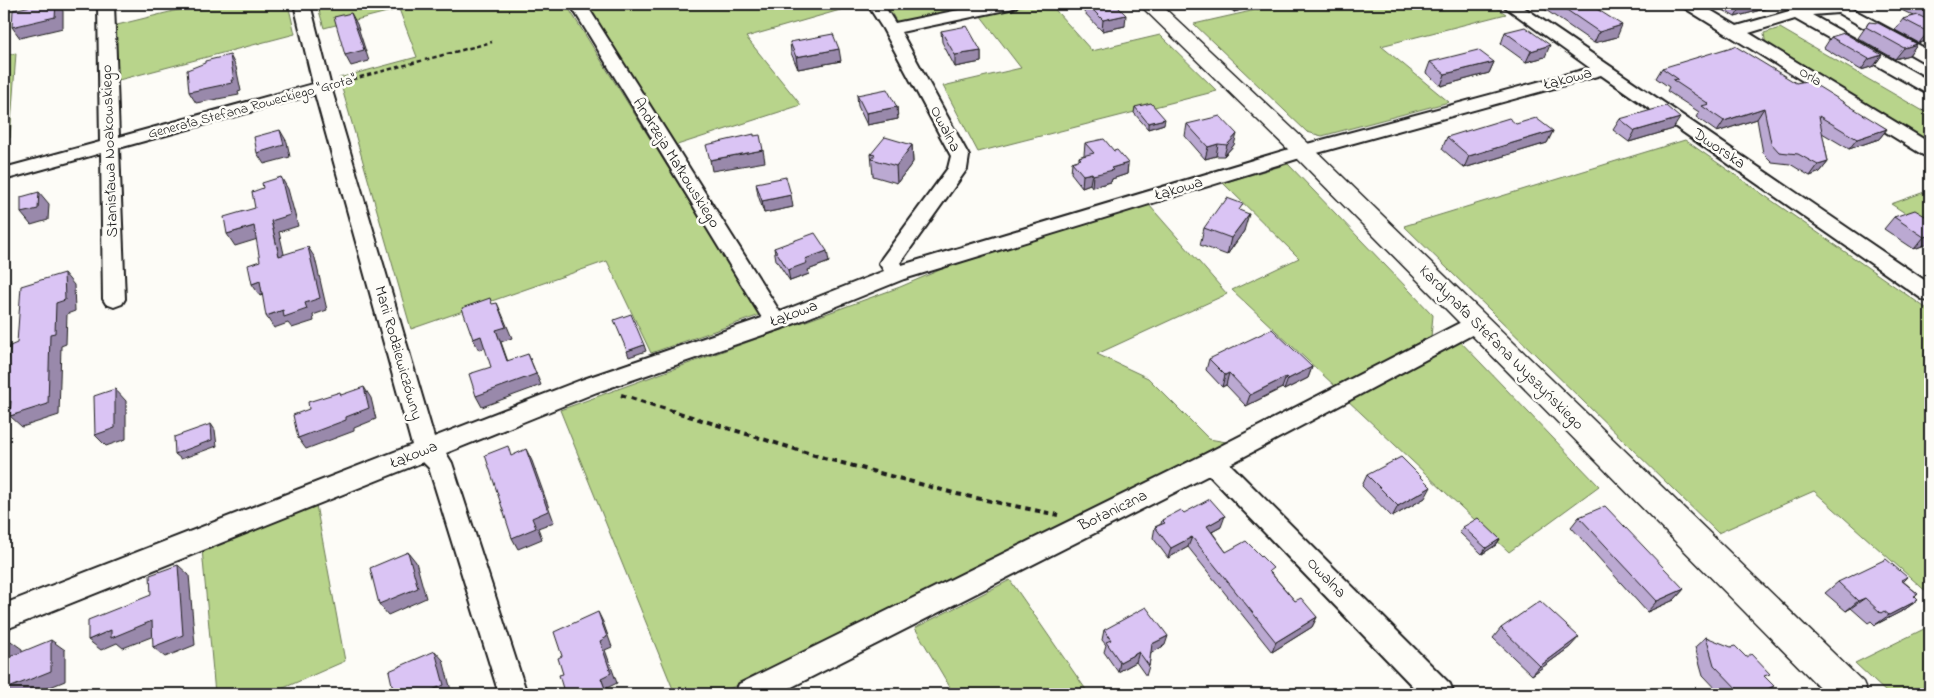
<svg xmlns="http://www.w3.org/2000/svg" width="1934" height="698" font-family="'Indie Flower',sans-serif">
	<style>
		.green { fill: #b8d48b; stroke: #6a7854 }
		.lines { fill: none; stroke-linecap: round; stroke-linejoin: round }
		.minor-casing { stroke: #1c1c1c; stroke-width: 4 }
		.major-casing { stroke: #1c1c1c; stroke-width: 3 }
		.path-far1 { stroke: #1c1c1c; stroke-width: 2.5; stroke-dasharray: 4.5 3; stroke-linecap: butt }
		.path { stroke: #1c1c1c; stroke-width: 4; stroke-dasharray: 5.5 4.5; stroke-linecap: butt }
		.minor { fill: #fdfcf7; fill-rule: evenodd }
		.major { fill: #fdfcf7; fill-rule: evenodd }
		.wall { fill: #bba9d2; stroke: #1c1c1c }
		.shaded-wall { fill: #9989ab; stroke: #1c1c1c }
		.building { fill: #dac4f4; stroke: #1c1c1c }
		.labels { text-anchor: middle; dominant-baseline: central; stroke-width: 5; stroke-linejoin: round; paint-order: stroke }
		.far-street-label { font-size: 14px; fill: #1c1c1c; stroke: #fdfcf7 }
		.street-label { font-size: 16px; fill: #1c1c1c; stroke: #fdfcf7 }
	</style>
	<rect width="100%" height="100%" fill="#fdfcf7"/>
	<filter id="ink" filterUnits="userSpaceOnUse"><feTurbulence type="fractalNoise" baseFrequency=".02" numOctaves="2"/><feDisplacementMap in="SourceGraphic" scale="10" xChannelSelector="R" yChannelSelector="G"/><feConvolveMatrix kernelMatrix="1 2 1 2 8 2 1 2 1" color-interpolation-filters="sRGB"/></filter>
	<g filter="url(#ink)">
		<!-- green -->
		<path class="green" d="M202 4H288L295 34 115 81 113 26Z
			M317 4H566L760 315 651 353 607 261 411 329 339 78 417 57 399 9 324 28Z
			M602 4H861L746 37 801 105 674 146 588 8Z
			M886 4H994L898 24Z
			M1031 4H1050L1092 51 1160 35 1217 91 978 152 943 86 1021 68 980 15Z
			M1282 4H1491L1506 14 1381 46 1449 102 1322 136 1307 132 1194 24Z
			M1780 28 1930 115V146L1766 46 1764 33Z
			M16 53 10 138 4 140V56Z
			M1685 140 1930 311V595L1814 491 1718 533 1404 226Z
			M1288 164 1433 315 1431 337 1336 387 1232 290 1299 258 1223 183Z
			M1930 190V229L1891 204Z
			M1149 205 1227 294 1097 354 1148 378 1209 439 1232 443 719 694H675L560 410 900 287 963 260Z
			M1457 338 1599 486 1509 552 1345 398Z
			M316 505 345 661 270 694H215L202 549Z
			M1010 580 1089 694H954L915 628Z
			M1930 626V694H1888L1855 663Z"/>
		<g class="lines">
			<!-- minor casing -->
			<g class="minor-casing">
				<path id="minor" d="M98 4H114L119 137 313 84 294 4H310L331 87 434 437 581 380 762 318 570 4H586L780 312 884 271 879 263 882 258 948 168 951 156 883 29 867 4H883L895 23 988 4H1018L1016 7 1010 9 901 32 969 156 967 169 900 263 902 265 1296 147 1590 68 1501 4H1519L1930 284V302L1922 299 1601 75 1310 155 904 279 783 328 597 392 446 453 452 463 527 694H499L429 468 423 462 4 630V604L412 445 315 94 119 148 125 299 122 304 114 307 106 304 103 299 101 153 11 178 4 176V168L100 142Z
					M1681 4H1700L1737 26 1803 7 1820 4H1843L1930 51V63L1924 62 1838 13 1812 15 1930 81V93L1924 92 1795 19 1749 33 1930 143V157L1923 155 1683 7Z
					M1475 315 1483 317 1486 323 1483 329 1230 464 1450 684 1454 694H1420L1209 475 778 694H735L739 684 1203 455Z"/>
			</g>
			<!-- major casing -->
			<g class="major-casing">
				<path id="major" d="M1139 4H1160L1311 146 1863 682 1868 694H1826L1295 156Z"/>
			</g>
			<!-- path-far1 -->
			<path class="path-far1" d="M338 83 492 42"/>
			<!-- path -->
			<path class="path" d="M621 395 824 458 957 494 1058 515"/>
			<!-- minor -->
			<use href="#minor" class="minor"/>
			<!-- major -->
			<use href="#major" class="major"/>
		</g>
		<!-- wall -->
		<path class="wall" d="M1081 4H1115L1125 26 1102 31 1081 9Z
			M1224 4H1258V5L1234 12Z
			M1537 4H1589L1617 37 1594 43Z
			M1713 4H1782L1735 17Z
			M1889 4H1930V40L1919 43 1895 30 1903 19 1914 16Z
			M1869 22 1917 44 1909 55 1895 59 1858 38Z
			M941 31 981 51V62L955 67 942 42Z
			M1505 32 1545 57 1526 62 1501 44Z
			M1831 37 1882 55 1874 66 1861 70 1824 48Z
			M790 42 841 61 798 69 791 53Z
			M1430 62H1494L1489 73 1441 86 1426 73Z
			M1662 68 1796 83 1887 129 1879 139 1849 149 1822 133 1828 162 1820 172 1810 176 1790 164 1772 162 1763 153 1757 119 1717 132 1696 117 1699 112 1667 91 1669 87 1656 78Z
			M857 95 897 107 898 119 867 125 858 106Z
			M1135 107 1164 124 1148 129 1134 113Z
			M1620 119 1673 129 1629 142 1613 130Z
			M1187 124 1234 145 1224 156H1216L1205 159 1185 136Z
			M1553 131 1547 143 1464 168 1442 149 1447 137Z
			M1085 143 1114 151 1128 163 1127 174 1112 179 1111 182 1092 187 1090 184 1082 187 1071 173 1072 162 1079 160V157L1084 155Z
			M912 145 913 162 897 183 873 176 871 154Z
			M756 183 793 207 764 213 758 195Z
			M1241 211 1244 231 1227 255 1200 245 1204 228Z
			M1894 217 1930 219V243L1914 249 1884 229Z
			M774 248 829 262 808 270 809 274 790 281 776 260Z
			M1209 359 1312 367 1308 378 1284 390 1282 388 1246 406 1226 385 1222 387 1206 370Z
			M1367 475 1425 498 1392 517 1362 486Z
			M1184 513 1221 527 1212 532 1226 552 1271 573 1295 601 1317 617 1312 627 1272 652 1188 547 1168 558 1153 538 1155 527 1161 524 1162 520Z
			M1579 517 1684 589 1674 600 1647 612 1571 527Z
			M1463 527 1500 539 1496 545 1482 554 1460 533Z
			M1907 577 1903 581 1918 594 1915 597 1918 600 1904 610 1875 625 1871 621 1868 623 1851 608 1846 611 1825 593 1838 582Z
			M1501 628 1570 647 1532 675 1493 638Z
			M1104 630 1165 645 1151 653 1149 666 1146 676 1136 662 1118 672 1104 652 1106 645 1102 640Z
			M1706 637 1765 677 1763 694H1721L1703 675 1695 647Z"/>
		<!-- shaded-wall -->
		<path class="shaded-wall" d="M56 4H58L63 11V28L20 38 12 27Z
			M1236 4H1258V5L1234 12Z
			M1743 4H1782L1735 17Z
			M351 13 357 24 369 61 351 66 345 55Z
			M1126 15 1125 26 1102 31 1103 20Z
			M1622 25 1617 37 1594 43 1599 32Z
			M1930 31V40L1919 43 1928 32Z
			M1917 44 1909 55 1895 59 1904 48Z
			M1550 45 1545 57 1526 62 1531 51Z
			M839 49 841 61 798 69 796 57Z
			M981 51V62L955 67V55Z
			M230 55 236 67 241 91 238 92 239 95 196 103 189 92Z
			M1882 55 1874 66 1861 70 1869 59Z
			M1494 62 1489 73 1441 86 1445 74Z
			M897 107 898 119 867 125 866 113Z
			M1764 108 1757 119 1717 132 1724 121Z
			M1680 118 1673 129 1629 142 1635 131Z
			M1165 119 1164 124 1148 129V123Z
			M1887 129 1879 139 1849 149 1857 139Z
			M280 130 287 142 290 157 264 164 257 153Z
			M1553 131 1547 143 1464 168 1469 156Z
			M1237 134 1234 145 1224 156 1227 145Z
			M1218 144 1216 156 1205 159 1208 147Z
			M912 145 913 162 897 183 896 166Z
			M763 150 765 162 712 171 710 160Z
			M1828 162 1820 172 1810 176 1818 165Z
			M1128 163 1127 174 1112 179 1111 182 1092 187 1093 175 1111 168Z
			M1092 173 1090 184 1082 187 1083 175Z
			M281 177 288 189 298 226 279 232 287 267 279 256 271 221Z
			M39 192 49 204 48 220 31 225 21 213Z
			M791 195 793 207 764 213 762 201Z
			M1249 214 1244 231 1227 255 1231 238Z
			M254 226 261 238 235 246 227 234Z
			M1930 235V243L1914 249 1924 237Z
			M308 247 315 258 327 310 313 315 314 321 292 328 288 323 274 328 266 316 305 303Z
			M827 251 829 262 808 270 809 274 790 281 788 270 805 259Z
			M64 273 74 285 75 311 67 314 66 344 61 346 59 415 22 427 10 416 17 414 5 403 56 303Z
			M260 281 268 293 260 296 252 284Z
			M497 303 502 314 512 338 501 342 512 373 507 361 496 330Z
			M481 336 487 347 479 350 473 339Z
			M644 345 646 351 629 357 627 351Z
			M528 354 541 385 482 407 476 396Z
			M1312 367 1308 378 1284 390 1288 379Z
			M1229 373 1226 385 1222 387 1225 375Z
			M1286 377 1282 388 1246 406 1250 395Z
			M364 387 371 398 376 419 354 428V431L306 449 298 438 346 417Z
			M115 389 126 401V439L106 446 95 435Z
			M211 424 215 430 217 446 181 459 175 454Z
			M526 449 532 461 554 522 538 528 542 539 518 549 512 538 532 518Z
			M1431 487 1425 498 1392 517 1398 506Z
			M1225 516 1221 527 1204 536 1207 526Z
			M1192 537 1188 547 1168 558 1171 548Z
			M1500 539 1496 545 1482 554 1486 548Z
			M408 552 416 562 426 598 388 615 379 604Z
			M178 565 189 575 195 645 165 657 153 647Z
			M1684 589 1674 600 1647 612 1657 601Z
			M1865 598 1851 608 1846 611 1858 601Z
			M1918 600 1904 610 1875 625 1889 615Z
			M598 612 603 622 612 647 605 650 617 683 607 688 609 694H607L601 678Z
			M1317 617 1312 627 1272 652 1276 642Z
			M152 621 164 632 123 648 117 643 101 650 88 640 111 630Z
			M1168 636 1165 645 1150 654 1152 644Z
			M1579 637 1570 647 1532 675 1540 666Z
			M8 639 22 649V667L7 658Z
			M51 640 65 650V681L33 694H4V690Z
			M435 651 443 660 452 694H423Z
			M1139 652 1136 662 1118 672 1120 662Z
			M1774 686 1763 694H1757Z"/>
		<!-- building -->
		<path class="building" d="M40 4H56L55 17 12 27 13 10Z
			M1087 4H1115L1126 15 1103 20Z
			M1558 4H1589L1622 25 1599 32Z
			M1917 4H1930V11Z
			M351 13 364 50 345 55 334 17Z
			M1918 15 1930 21V31L1928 32 1903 19Z
			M1869 22 1878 23 1917 44 1904 48 1866 27Z
			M967 26 981 51 955 55 941 31Z
			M1525 27 1550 45 1531 51 1505 32Z
			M1844 33 1882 55 1869 59 1831 37Z
			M833 34 839 49 796 57 790 42Z
			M1735 46 1796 83 1806 81 1819 87 1887 129 1857 139 1819 116 1828 162 1818 165 1798 154 1779 152 1771 143 1764 108 1724 121 1702 106 1709 104 1673 80 1678 79 1662 68Z
			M1478 50 1494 62 1445 74 1430 62Z
			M230 55 234 80H231L232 83 189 92 187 70 205 63V61Z
			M887 89 897 107 866 113 857 95Z
			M1151 103 1165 119 1148 123 1135 107Z
			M1666 106 1680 118 1635 131 1620 119Z
			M1220 116 1237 134 1227 145 1218 144 1208 147 1187 124Z
			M1509 118 1516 124 1536 118 1553 131 1469 156 1447 137Z
			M280 130 284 145 257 153 254 137Z
			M754 134V136L760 135 763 150 710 160 706 145Z
			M885 137 912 145 896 166 872 159 875 155 871 154Z
			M1104 139 1114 151 1117 150 1128 163 1111 168 1113 170 1093 175 1092 173 1083 175 1072 162 1081 159 1079 157 1094 153 1085 143Z
			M281 177 290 215 271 221 279 256 308 247 320 298 305 303 307 309 284 317 283 310 266 316 260 281 252 284 248 265 260 261 254 226 227 234 224 217 255 208 252 192 263 188 262 183Z
			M786 177 791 195 762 201 756 183Z
			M39 192 38 209 21 213V197Z
			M1227 198 1243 204 1239 210 1249 214 1231 238 1204 228 1221 204H1223Z
			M1915 210 1930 219V235L1924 237 1894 217Z
			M815 233 827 251 805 259 807 263 788 270 774 248Z
			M64 273 65 300 56 303 55 333 50 334 48 404 10 416 11 401 5 403 10 346 17 343 21 286Z
			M490 298 492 304 497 303 506 327 496 330 507 361 528 354 536 374 476 396 469 374 491 367 481 336 473 339 462 308Z
			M631 314 644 345 627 351 614 320Z
			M1272 329 1312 367 1288 379 1286 377 1250 395 1229 373 1225 375 1209 359Z
			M364 387 369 408 346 417V420L298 438 293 415 309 409 308 402 340 392 341 395Z
			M115 389V428L95 435 94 396Z
			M211 424 212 440 175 454 174 437Z
			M508 446 511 456 526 449 548 511 532 518 536 528 512 538 485 455Z
			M1401 457 1431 487 1398 506 1367 475Z
			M1210 499 1225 516 1207 526 1226 552 1246 541 1273 568 1269 571 1295 601 1301 598 1317 617 1276 642 1192 537 1171 548 1155 527 1165 523 1162 520 1181 510 1184 513Z
			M1605 506 1684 589 1657 601 1579 517Z
			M1478 518 1500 539 1486 548 1463 527Z
			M408 552 418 588 379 604 370 568Z
			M1886 559 1907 577 1901 580 1918 594 1914 596 1918 600 1889 615 1884 611 1881 613 1865 598 1858 601 1838 582Z
			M178 565 183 635 153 647 152 621 111 638V630L88 640V620L151 595 150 575Z
			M1540 601 1579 637 1540 666 1501 628Z
			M1146 607 1168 636 1152 644 1149 666 1139 652 1120 662 1106 642 1111 640 1104 630Z
			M598 612 607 637 600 641 611 673 601 678 607 694H562V693L564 692 559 675 563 674 558 658 562 656 554 632Z
			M1706 637 1731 647 1735 646 1746 657 1751 654 1770 674 1764 676 1774 686 1757 694H1742L1714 665Z
			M8 639 7 658 51 640V671L4 690V640Z
			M435 651 444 685 423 694H394L389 671Z"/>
	</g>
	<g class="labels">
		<!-- far-street labels -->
		<g class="far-street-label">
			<text transform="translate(1810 77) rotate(31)">Orla</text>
			<text transform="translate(252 107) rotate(-15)">Generała Stefana Roweckiego "Grota"</text>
		</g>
		<!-- street labels -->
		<g class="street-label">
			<text transform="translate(1568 79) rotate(-15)">Łąkowa</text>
			<text transform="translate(945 129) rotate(63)">Owalna</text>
			<text transform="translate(1719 149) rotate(34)">Dworska</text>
			<text transform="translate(110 151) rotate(-92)">Stanisława Noakowskiego</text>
			<text transform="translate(676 163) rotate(58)">Andrzeja Małkowskiego</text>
			<text transform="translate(1179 189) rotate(-17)">Łąkowa</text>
			<text transform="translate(794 314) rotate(-21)">Łąkowa</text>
			<text transform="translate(1501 348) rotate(45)">Kardynała Stefana Wyszyńskiego</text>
			<text transform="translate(398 353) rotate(74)">Marii Rodziewiczówny</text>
			<text transform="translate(414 455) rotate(-22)">Łąkowa</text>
			<text transform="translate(1113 511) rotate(-26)">Botaniczna</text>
			<text transform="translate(1326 578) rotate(46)">Owalna</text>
		</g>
	</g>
	<!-- margin -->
	<rect width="1934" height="698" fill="none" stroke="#fdfcf7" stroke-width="20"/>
	<rect x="10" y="10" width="1914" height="678" fill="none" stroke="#1c1c1c" stroke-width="2" filter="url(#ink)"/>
</svg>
